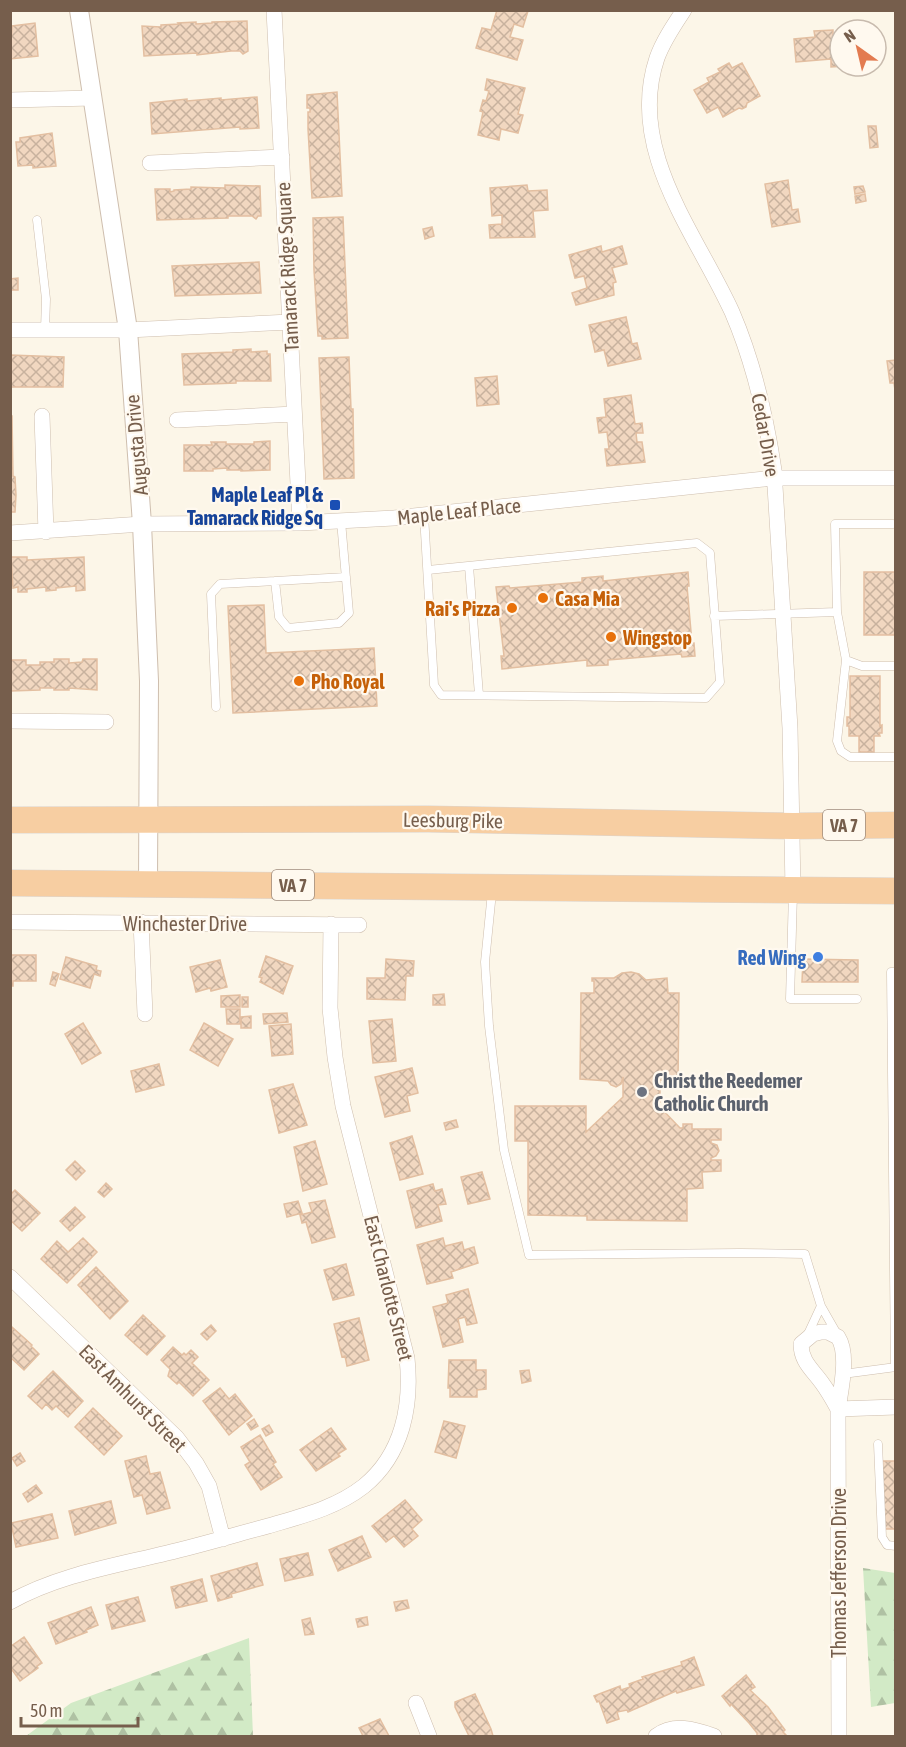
<svg xmlns="http://www.w3.org/2000/svg" width="906" height="1747" font-family="'Asap Condensed',sans-serif">
	<style>
		.forest { fill: url(#forest-firs) }
		.building { fill: url(#building-cross-hatch); stroke: #e3bfa1; stroke-width: 1.5 }
		.lines { fill: none; stroke-linecap: round; stroke-linejoin: round }
		.service-casing { stroke: #cebeae; stroke-width: 9 }
		.minor-casing { stroke: #cebeae; stroke-width: 16 }
		.tertiary-casing { stroke: #cebeae; stroke-width: 20 }
		.trunk-casing { stroke: #dbd5d0; stroke-width: 27 }
		.service { stroke: #fff; stroke-width: 8 }
		.minor { stroke: #fff; stroke-width: 15 }
		.tertiary { stroke: #fff; stroke-width: 18 }
		.trunk { stroke: #f7cea2; stroke-width: 26 }
		.transit-dot { fill: #1a4fb4; stroke: #fff9ef; stroke-width: 2 }
		.food-dot { fill: #e8710a; stroke: #fff9ef; stroke-width: 2 }
		.shop-dot { fill: #3f7fe0; stroke: #fff9ef; stroke-width: 2 }
		.worship-dot { fill: #6b7280; stroke: #fff9ef; stroke-width: 2 }
		.labels { text-anchor: middle; dominant-baseline: central; stroke-width: 4.5; stroke-linejoin: round; paint-order: stroke }
		.shield { fill: #fff9ef; stroke: #9f8c7d; stroke-width: 1.5 }
		.shield-label { font-size: 18px; font-weight: bold; fill: #765e4c }
		.street-label { font-size: 20px; fill: #765e4c; stroke: #fff9ef }
		.transit-label { font-size: 20px; font-weight: bold; fill: #164399; stroke: #fff9ef; text-anchor: end }
		.food-label { font-size: 20px; font-weight: bold; fill: #c56008; stroke: #fff9ef; text-anchor: start }
		.shop-label { font-size: 20px; font-weight: bold; fill: #366cbe; stroke: #fff9ef; text-anchor: end }
		.worship-label { font-size: 20px; font-weight: bold; fill: #5b616d; stroke: #fff9ef; text-anchor: start }
	</style>
	<defs>
		<pattern id="forest-firs" width="22" height="20" patternUnits="userSpaceOnUse" patternTransform="scale(1.5)"><rect width="22" height="20" fill="#d2eac6"/><path d="M5 1l3.5 6h-7zM16 11l3.5 6h-7z" fill="#afc1a3"/></pattern>
		<pattern id="building-cross-hatch" width="8" height="8" patternUnits="userSpaceOnUse" patternTransform="scale(1.5)"><rect width="8" height="8" fill="#f1d7c0"/><path d="M0 0l8 8M0 8l8-8" fill="none" stroke="#c8b29e"/></pattern>
	</defs>
	<rect width="100%" height="100%" fill="#fcf6e8"/>
	<!-- forest -->
	<path class="forest" d="M863 1568 895 1573V1703L871 1707Z
		M249 1638 253 1736H26L71 1703Z"/>
	<!-- building -->
	<path class="building" d="M497 10 528 11 523 27 514 24 510 37 523 40 517 60 476 48 482 28 491 30Z
		M247 21 248 51 243 54 240 51H231L197 55V53L144 56 142 26 161 27V25L179 24 178 23 196 22V24L212 23V22Z
		M35 23 38 56 10 59 12 26Z
		M833 30V37H840V66H846L831 67V59L796 62 794 39 815 37 814 31Z
		M729 63 732 68 742 63 760 96 747 103 746 107 742 109 739 108 723 117 718 107 707 113 694 90 709 82 707 78 720 72 718 69Z
		M487 79 525 88 518 114 523 115 518 133 501 129 499 140 478 135 483 112 480 111 483 100 486 101 489 91 485 90Z
		M337 92 342 196 312 198 308 129V112H310V108H307V95Z
		M257 97 259 128 240 129V127L152 134 150 103 187 99V101L221 98V100Z
		M868 126H876L878 147 870 148Z
		M52 133 56 166 33 168V165L18 166 16 142H20V138Z
		M788 180 792 210 798 209 800 222 772 227 765 184Z
		M225 185 260 186 261 216H258L256 219 252 216H228V218L157 220 155 189H170V192L174 191V190L191 189V187L225 188Z
		M527 185 528 191 547 190 548 210 533 211 535 237 490 238 489 225 502 224V215L492 216 490 188Z
		M863 186 865 192 855 194 854 187Z
		M865 194 866 201 856 203 855 196Z
		M343 217 348 338 322 339V336H318L314 270 313 218Z
		M432 227 434 236 425 239 423 229Z
		M601 246 602 252 622 246 627 264 612 268 616 282 613 283 614 295 576 305 572 293 587 288 584 276 575 278 569 255Z
		M259 262 261 293 175 296 172 266Z
		M18 278V290H10V279Z
		M626 317 632 344 637 343 641 359 608 366 604 350 595 352 589 325Z
		M251 349V352L267 351V354H270L271 381H236V383L184 385 182 354 233 352V350Z
		M10 355 64 357 63 387H10Z
		M349 357 351 409H353L354 478 324 479 319 358Z
		M896 360V397L894 383H890L887 361Z
		M497 376 499 404 477 406 475 378Z
		M631 395 635 424 642 423 643 433H636L637 442H642L645 462 607 466 605 449H609L607 432 599 433 597 418 606 417 604 399Z
		M10 416H12L13 476 15 477 16 495 15 512H10Z
		M270 441V470L241 471V470H227V468L213 469V471H184V445H212L211 442H226V444H254V442Z
		M11 557H27V560L84 557 85 590 76 591V586L56 588V590L46 591V587L27 589V592H18V587L13 588Z
		M688 572 689 586H687L692 643H694L695 656 682 657 681 654 608 660V665L587 666V660L502 669 501 656H504L496 587 509 586 510 588 582 582V578L603 576V581Z
		M864 572H896V635H864Z
		M264 605 266 653 374 648 377 706 233 713 228 606Z
		M54 659H69V663L82 662 83 659H97V690L69 688V690H54V688H40V690L11 691V660H26V665H40V662H54Z
		M850 676H880V726L882 725V733H879L880 736H874V752H859V736H849V726H847V717H850Z
		M10 955H36V981H13V986H10Z
		M266 956 293 966 283 994 260 982 262 978 259 977Z
		M66 957 97 966 96 970 101 971 100 976 94 974 90 988 60 979Z
		M386 959 414 961 413 976H406L405 1000 367 999V978H385Z
		M803 959 858 960V982H802Z
		M220 960 227 987 211 991 210 988 196 992 190 967Z
		M53 972 59 974 55 986 50 984Z
		M631 972 639 974 646 980 667 978 668 993H679L678 1081 655 1080 660 1082V1102H657V1104L680 1128H683V1124H692V1129H721V1140H711V1143L717 1145 719 1151 716 1156 711 1158V1160H721V1171L702 1172 703 1188 687 1189V1221L587 1220V1216L528 1215V1141H515V1106H586V1132L623 1097V1077L621 1084 616 1087 611 1085 608 1081 580 1079 581 993H594V981H592V978H614L622 973Z
		M444 994 445 1005H433V995Z
		M240 995V1007H221V996Z
		M242 997H248V1007H242Z
		M226 1009H240V1024H227Z
		M287 1013 288 1022 264 1024 263 1014Z
		M251 1016V1028H241V1017Z
		M392 1019 396 1061 373 1063 369 1021Z
		M83 1023 101 1053 82 1064 65 1034Z
		M204 1023 233 1039 218 1066 190 1050Z
		M291 1024 293 1054 272 1056 269 1026Z
		M159 1064 164 1085 136 1092 131 1071Z
		M412 1068 418 1093 407 1096 410 1111 385 1117 375 1077Z
		M293 1084 307 1125 279 1133 269 1090Z
		M456 1120 458 1127 446 1130 444 1123Z
		M412 1136 423 1174 400 1180 390 1143Z
		M315 1141 327 1184 303 1191 294 1147Z
		M75 1161 85 1171 76 1180 66 1170Z
		M482 1172 490 1199 468 1204 461 1177Z
		M106 1183 112 1189 104 1197 98 1192Z
		M433 1184 435 1191 442 1189 446 1204 438 1205 442 1221 416 1228 407 1191Z
		M15 1190 40 1213 22 1231 10 1220V1195Z
		M325 1200 335 1237 312 1243 306 1222 302 1223 300 1215 312 1212 309 1203Z
		M298 1201 302 1213 287 1217 284 1204Z
		M75 1207 85 1217 70 1231 60 1221Z
		M83 1238 97 1252 67 1283 41 1259 57 1241 68 1252Z
		M443 1238 445 1246 462 1242 464 1250 474 1247 478 1263 451 1272 453 1278 427 1284 417 1245Z
		M346 1264 354 1295 333 1300 324 1270Z
		M96 1267 128 1301 110 1319 78 1285Z
		M468 1289 477 1323 467 1325 465 1317 458 1319 463 1342 443 1347 433 1307 448 1303 446 1295Z
		M143 1315 165 1336 147 1355 125 1335Z
		M359 1318 369 1360 347 1366 345 1356 342 1357 334 1324Z
		M211 1325 216 1331 207 1340 201 1334Z
		M12 1327 32 1345 31 1346 39 1354 24 1370 10 1357Z
		M173 1347 182 1355 184 1353 186 1355 191 1350 198 1357 192 1363 209 1380 193 1396 179 1382 177 1384 168 1376 170 1369 161 1360Z
		M449 1360H476V1370H486V1389L477 1390V1397H450V1388H448Z
		M529 1370 531 1381 522 1383 520 1371Z
		M53 1371 83 1401 68 1417 56 1406 52 1410 46 1404 42 1409 28 1396Z
		M220 1388 229 1399 235 1394 252 1416 229 1435 203 1401Z
		M93 1408 122 1436 104 1455 75 1427Z
		M254 1419 258 1426 251 1430 247 1424Z
		M444 1421 465 1426 456 1458 435 1452Z
		M269 1425 273 1432 266 1436 262 1429Z
		M331 1428 346 1449 338 1454 340 1456 316 1471 300 1450Z
		M260 1435 276 1462 273 1464 282 1477 261 1490 245 1465 250 1462 241 1447Z
		M20 1453 25 1461 17 1466 12 1458Z
		M146 1456 150 1474 160 1472 170 1508 147 1514 142 1495 134 1497 125 1461Z
		M882 1461H896V1529H883Z
		M36 1485 42 1493 28 1502 23 1494Z
		M405 1500 422 1520 412 1529 418 1536 404 1547 394 1536 386 1542 372 1526Z
		M111 1501 116 1523 75 1535 69 1511Z
		M52 1514 58 1538 16 1547 11 1523Z
		M362 1536 371 1557 338 1571 329 1550Z
		M308 1553 313 1575 285 1581 280 1559Z
		M257 1563 263 1585 231 1594 232 1597 218 1601 211 1576Z
		M202 1579 207 1601 176 1608 171 1587Z
		M138 1597 145 1621 112 1629 106 1605Z
		M407 1600 409 1608 396 1611 394 1602Z
		M91 1607 98 1625 86 1630 87 1632 56 1644 48 1623Z
		M367 1617 368 1625 358 1627 356 1619Z
		M310 1618 314 1634 305 1635 302 1620Z
		M24 1637 42 1663 37 1666 38 1668 20 1681 10 1667V1647Z
		M694 1657 704 1685 677 1693 676 1691 628 1712 627 1710 617 1712 619 1719 607 1723 599 1701 597 1702 594 1696 620 1686 621 1690 630 1687 629 1684 643 1679 642 1677 682 1665 681 1662Z
		M746 1675 755 1687 750 1690 768 1707 785 1730 783 1732 787 1736H757V1733L749 1723 731 1704 730 1706 722 1696Z
		M475 1694 491 1729 493 1736H469L455 1707V1702Z
		M380 1719 389 1736H363L359 1728Z"/>
	<g class="lines">
		<!-- service casing -->
		<g class="service-casing">
			<path id="service" d="M37 220 46 299 45 330
				M424 515 434 685 441 695 706 698 720 682 710 553 697 543 428 570
				M341 521 349 613 339 623 288 628 279 617 275 581 346 577
				M469 566 479 695
				M837 612 835 524H893
				M714 616 837 612 846 660 862 666H896
				M846 660 837 741 841 751 850 757H896
				M216 707 211 594 220 584 275 581
				M492 892 485 962 489 1026 504 1150 529 1255 740 1253 805 1254 821 1306 837 1334
				M793 893 790 999H857
				M808 1334 821 1306
				M895 1367 891 972H896
				M843 1374 896 1367
				M878 1444 882 1537 887 1545 896 1546"/>
		</g>
		<!-- minor casing -->
		<g class="minor-casing">
			<path id="minor" d="M274 10 300 523
				M684 10C674 25 663 41 657 58 626 150 696 233 732 312 754 363 766 416 774 470L790 728 793 890
				M10 100 93 98
				M150 163 282 157
				M10 330H128L290 322
				M42 416 46 532
				M177 420 294 414
				M10 533 142 524 300 523 394 518 774 478H896
				M10 721 106 722
				M10 922 359 925
				M141 922 145 1014
				M10 1277 177 1438 196 1463 209 1486 223 1539
				M821 1332H828L838 1337C849 1354 841 1389 838 1409 833 1400 828 1391 822 1383 813 1370 801 1362 801 1344L813 1334Z
				M10 1602C58 1575 114 1566 167 1553 201 1545 234 1535 268 1526 302 1516 336 1508 364 1486 403 1454 412 1405 407 1358L343 1106 335 1057 330 1008 331 924
				M416 1703 429 1736
				M656 1736C674 1723 694 1729 714 1736
				M839 1736 838 1409 896 1407"/>
		</g>
		<!-- tertiary casing -->
		<g class="tertiary-casing">
			<path id="tertiary" d="M79 10 128 330 142 524 149 681 148 884"/>
		</g>
		<!-- trunk casing -->
		<g class="trunk-casing">
			<path id="trunk" d="M10 820 428 819 793 826 896 825
				M10 883 896 891"/>
		</g>
		<!-- service -->
		<use href="#service" class="service"/>
		<!-- minor -->
		<use href="#minor" class="minor"/>
		<!-- tertiary -->
		<use href="#tertiary" class="tertiary"/>
		<!-- trunk -->
		<use href="#trunk" class="trunk"/>
	</g>
	<!-- markers -->
	<rect class="transit-dot" x="329" y="499" width="12" height="12" rx="3"/>
	<g class="food-dot">
		<circle cx="543" cy="598" r="6"/>
		<circle cx="512" cy="608" r="6"/>
		<circle cx="611" cy="637" r="6"/>
		<circle cx="299" cy="681" r="6"/>
	</g>
	<circle class="shop-dot" cx="818" cy="957" r="6"/>
	<circle class="worship-dot" cx="642" cy="1092" r="6"/>
	<g class="labels">
		<!-- shield labels -->
		<g class="shield">
			<rect x="823" y="810" width="42" height="30" rx="4.5"/>
			<rect x="272" y="870" width="42" height="30" rx="4.5"/>
		</g>
		<g class="shield-label">
			<text x="844" y="825">VA 7</text>
			<text x="293" y="885">VA 7</text>
		</g>
		<!-- street labels -->
		<g class="street-label">
			<text transform="translate(287 267) rotate(-93)">Tamarack Ridge Square</text>
			<text transform="translate(766 435) rotate(80)">Cedar Drive</text>
			<text transform="translate(136 445) rotate(-95)">Augusta Drive</text>
			<text transform="translate(459 511) rotate(-6)">Maple Leaf Place</text>
			<text transform="translate(453 820) rotate(1)">Leesburg Pike</text>
			<text x="185" y="923">Winchester Drive</text>
			<text transform="translate(389 1288) rotate(76)">East Charlotte Street</text>
			<text transform="translate(133 1398) rotate(45)">East Amhurst Street</text>
			<text transform="translate(838 1573) rotate(-90)">Thomas Jefferson Drive</text>
		</g>
		<!-- transit labels -->
		<g class="transit-label">
			<text x="323" y="494">Maple Leaf Pl &amp;<tspan x="323" dy="23">Tamarack Ridge Sq</tspan></text>
		</g>
		<!-- food labels -->
		<g class="food-label">
			<text x="555" y="598">Casa Mia</text>
			<text x="500" y="608" text-anchor="end">Rai's Pizza</text>
			<text x="623" y="637">Wingstop</text>
			<text x="311" y="681">Pho Royal</text>
		</g>
		<!-- shop labels -->
		<g class="shop-label">
			<text x="806" y="957">Red Wing</text>
		</g>
		<!-- worship labels -->
		<g class="worship-label">
			<text x="654" y="1080">Christ the Reedemer<tspan x="654" dy="23">Catholic Church</tspan></text>
		</g>
	</g>
	<!-- border -->
	<rect width="906" height="1747" fill="none" stroke="#765e4c" stroke-width="24"/>
	<!-- north arrow -->
	<g transform="translate(858 48) rotate(326)"><circle r="28" fill="#fff9ef" stroke="#c8bbae" stroke-width="1.5"/>
	<path d="M0-4.5L10 22L0 15L-10 22Z" fill="#e37b50"/>
	<text y="-9" font-size="16" font-weight="bold" text-anchor="middle" fill="#765e4c">N</text>
	</g>
	<!-- scale -->
	<path d="M21 1717v9h117v-9" fill="none" stroke="#765e4c" stroke-width="3"/>
	<text x="30" y="1717" font-size="18" fill="#765e4c" stroke="#fff9ef" stroke-width="4.5" paint-order="stroke">50 m</text>
</svg>
